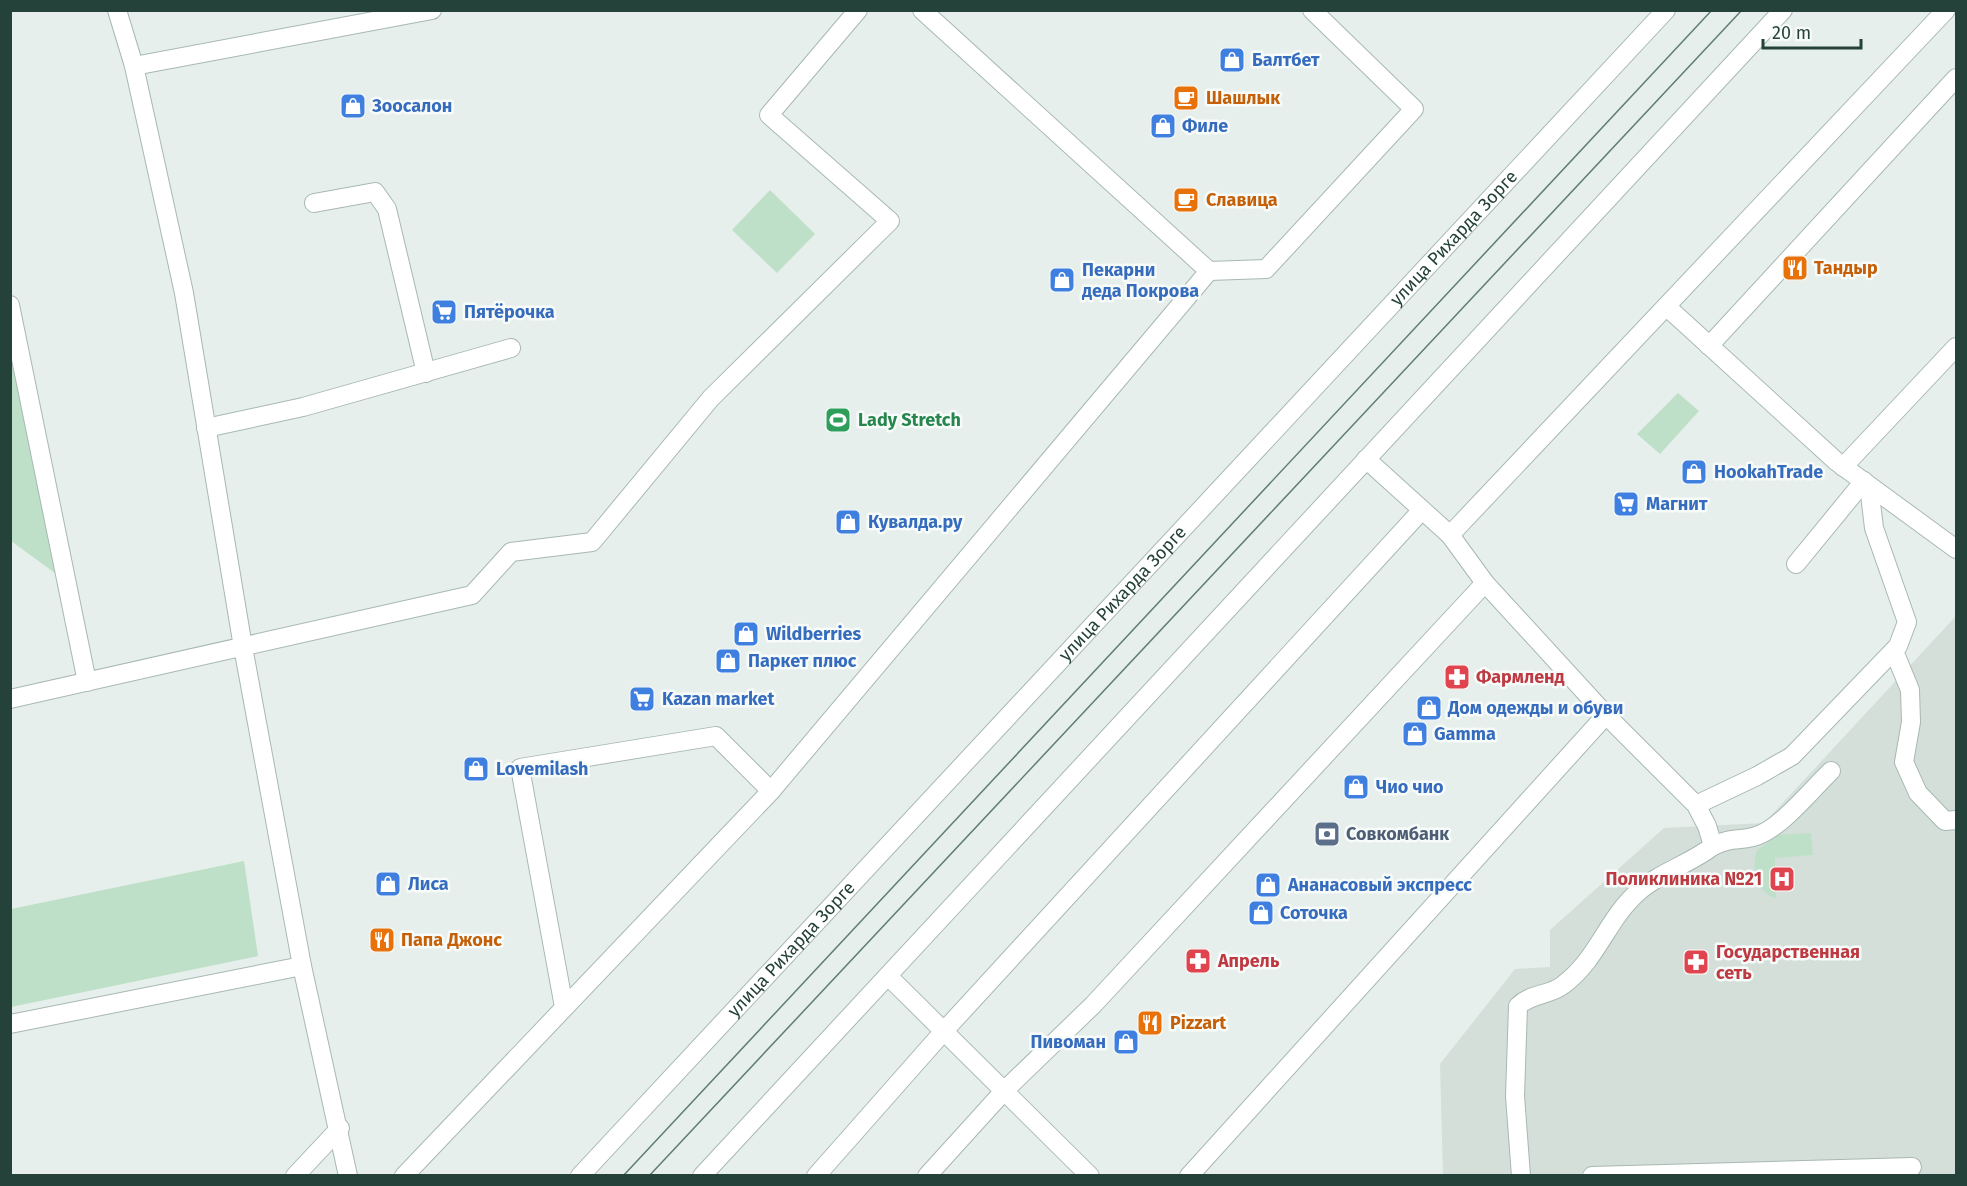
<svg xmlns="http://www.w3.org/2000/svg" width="1967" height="1186" font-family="'Fira Sans',sans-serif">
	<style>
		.built { fill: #d4dfda }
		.green { fill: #bfe0c8 }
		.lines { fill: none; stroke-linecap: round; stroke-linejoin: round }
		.minor-casing { stroke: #a8b8b2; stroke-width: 20 }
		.minor { stroke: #fff; stroke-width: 18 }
		.tram { stroke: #5f7d75; stroke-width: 1.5 }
		.labels { text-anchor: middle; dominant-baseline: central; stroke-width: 5; stroke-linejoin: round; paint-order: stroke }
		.shop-label { font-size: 18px; font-weight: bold; fill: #366cbe; stroke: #f7fbf9; text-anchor: start }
		.food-label { font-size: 18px; font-weight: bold; fill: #c56008; stroke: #f7fbf9; text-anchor: start }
		.street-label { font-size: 18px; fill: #24423a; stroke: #f7fbf9 }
		.leisure-label { font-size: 18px; font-weight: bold; fill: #27864d; stroke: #f7fbf9; text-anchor: start }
		.health-label { font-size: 18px; font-weight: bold; fill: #be3a42; stroke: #f7fbf9; text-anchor: start }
		.service-label { font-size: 18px; font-weight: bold; fill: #4e5e75; stroke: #f7fbf9; text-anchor: start }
	</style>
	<rect width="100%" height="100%" fill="#e6efeb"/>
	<!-- built -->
	<path class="built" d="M1956 616V1175H1443L1440 1064 1515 969 1550 967V930L1664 828 1764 823Z"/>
	<!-- green -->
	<path class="green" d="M770 190 815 234 777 273 732 230Z
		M11 355 59 576 11 541Z
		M1678 393 1699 411 1660 454 1637 434Z
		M1811 833 1813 855 1775 858 1776 899C1755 890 1751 871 1757 850L1778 835Z
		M244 861 258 956 11 1007V909Z"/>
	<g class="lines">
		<!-- minor casing -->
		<g class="minor-casing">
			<g id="minor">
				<path d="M117 10 134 66 184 293 243 647 302 966 348 1176"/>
				<path d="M922 10 1209 271 1266 269 1414 109 1312 10"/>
				<path d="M134 66 432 10"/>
				<path d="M314 203 375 192 387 209 426 373"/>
				<path d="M10 305 87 682"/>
				<path d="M1667 307 1837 462 1956 549"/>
				<path d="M1709 346 1956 78"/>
				<path d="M206 428 303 407 511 348"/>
				<path d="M1366 459 1450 535 1946 10"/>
				<path d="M1843 467 1956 347"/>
				<path d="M1450 535 1485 583 1606 715 1696 805 1707 826 1713 846C1690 864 1660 872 1638 892 1607 919 1598 959 1563 985 1549 996 1531 993 1518 1006L1515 1096 1521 1176"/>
				<path d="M1796 564 1864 481"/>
				<path d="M1894 651 1910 690 1911 722 1904 762 1918 793 1945 821 1956 820"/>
				<path d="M10 699 472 595 511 552 592 542 711 398 890 221 769 115 858 10"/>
				<path d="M1696 805 1757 776 1792 756 1898 646 1907 622 1874 528 1869 486"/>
				<path d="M1713 846C1732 837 1736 841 1753 837 1779 831 1812 789 1831 771"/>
				<path d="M888 976 1090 1176"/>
				<path d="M564 1007 520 768 716 736 771 791"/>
				<path d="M10 1024 302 966"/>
				<path d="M295 1176 340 1128"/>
				<path d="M404 1176 771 791 1209 271"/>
				<path id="s1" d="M580 1176 1666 10"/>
				<path d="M702 1176 1783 10"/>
				<path d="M816 1176 944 1031 1422 510"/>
				<path d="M927 1176 1004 1091 1093 1005 1485 583"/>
				<path d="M1189 1176 1606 715"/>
				<path d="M1592 1176 1912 1167"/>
			</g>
		</g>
		<!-- minor -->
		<use href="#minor" class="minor"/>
		<!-- tram -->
		<path class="tram" d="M623 1176 1712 10
			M649 1176 1742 10"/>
	</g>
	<!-- icons -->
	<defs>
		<g id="shop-square" transform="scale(1.35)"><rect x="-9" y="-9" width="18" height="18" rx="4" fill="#3f7fe0" stroke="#f7fbf9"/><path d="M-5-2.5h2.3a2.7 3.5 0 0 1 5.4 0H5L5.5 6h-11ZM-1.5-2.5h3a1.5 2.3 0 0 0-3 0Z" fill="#fff"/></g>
		<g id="cafe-square" transform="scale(1.35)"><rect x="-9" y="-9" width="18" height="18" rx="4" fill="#e8710a" stroke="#f7fbf9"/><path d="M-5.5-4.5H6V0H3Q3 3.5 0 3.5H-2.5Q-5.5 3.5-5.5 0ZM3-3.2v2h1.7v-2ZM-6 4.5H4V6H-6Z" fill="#fff"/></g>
		<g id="restaurant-square" transform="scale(1.35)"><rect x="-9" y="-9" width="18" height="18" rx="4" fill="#e8710a" stroke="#f7fbf9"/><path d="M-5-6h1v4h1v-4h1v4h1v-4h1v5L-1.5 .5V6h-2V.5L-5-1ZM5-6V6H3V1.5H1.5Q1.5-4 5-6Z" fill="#fff"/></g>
		<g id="supermarket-square" transform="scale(1.35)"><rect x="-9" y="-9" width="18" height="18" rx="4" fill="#3f7fe0" stroke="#f7fbf9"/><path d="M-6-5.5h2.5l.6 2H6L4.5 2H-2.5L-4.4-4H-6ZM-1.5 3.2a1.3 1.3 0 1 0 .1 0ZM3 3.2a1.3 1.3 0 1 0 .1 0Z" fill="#fff"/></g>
		<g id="stadium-square" transform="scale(1.35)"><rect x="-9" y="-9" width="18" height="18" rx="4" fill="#2e9e5b" stroke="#f7fbf9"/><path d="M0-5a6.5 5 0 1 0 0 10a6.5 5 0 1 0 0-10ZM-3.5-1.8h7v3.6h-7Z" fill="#fff"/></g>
		<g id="pharmacy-square" transform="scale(1.35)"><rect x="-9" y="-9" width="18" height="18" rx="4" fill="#e0444e" stroke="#f7fbf9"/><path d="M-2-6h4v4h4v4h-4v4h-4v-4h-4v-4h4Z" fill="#fff"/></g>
		<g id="bank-square" transform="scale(1.35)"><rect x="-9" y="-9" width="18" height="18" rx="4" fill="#5c6f8a" stroke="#f7fbf9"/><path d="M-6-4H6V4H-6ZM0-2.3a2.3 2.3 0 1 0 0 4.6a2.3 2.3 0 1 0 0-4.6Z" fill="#fff"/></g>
		<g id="hospital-square" transform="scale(1.35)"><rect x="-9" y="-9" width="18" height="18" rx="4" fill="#e0444e" stroke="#f7fbf9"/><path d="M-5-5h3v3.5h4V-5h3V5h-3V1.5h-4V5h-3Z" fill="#fff"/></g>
	</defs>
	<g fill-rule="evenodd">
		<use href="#shop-square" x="1232" y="60"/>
		<use href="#cafe-square" x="1186" y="98"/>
		<use href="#shop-square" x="353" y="106"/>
		<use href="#shop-square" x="1163" y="126"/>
		<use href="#cafe-square" x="1186" y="200"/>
		<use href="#restaurant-square" x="1795" y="268"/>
		<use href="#shop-square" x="1062" y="280"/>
		<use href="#supermarket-square" x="444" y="312"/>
		<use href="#stadium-square" x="838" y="420"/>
		<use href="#shop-square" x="1694" y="472"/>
		<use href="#supermarket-square" x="1626" y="504"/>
		<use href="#shop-square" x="848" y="522"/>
		<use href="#shop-square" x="746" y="634"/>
		<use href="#shop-square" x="728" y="661"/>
		<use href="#pharmacy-square" x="1457" y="677"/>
		<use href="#supermarket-square" x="642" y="699"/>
		<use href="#shop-square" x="1429" y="708"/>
		<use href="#shop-square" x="1415" y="734"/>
		<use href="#shop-square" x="476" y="769"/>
		<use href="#shop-square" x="1356" y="787"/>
		<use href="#bank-square" x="1327" y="834"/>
		<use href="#hospital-square" x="1782" y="879"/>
		<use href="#shop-square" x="388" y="884"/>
		<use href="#shop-square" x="1268" y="885"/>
		<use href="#shop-square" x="1261" y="913"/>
		<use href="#restaurant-square" x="382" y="940"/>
		<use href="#pharmacy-square" x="1198" y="961"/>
		<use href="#pharmacy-square" x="1696" y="962"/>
		<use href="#restaurant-square" x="1150" y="1023"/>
		<use href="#shop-square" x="1126" y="1042"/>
	</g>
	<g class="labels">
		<!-- shop labels -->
		<g class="shop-label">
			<text x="1252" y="60">Балтбет</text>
			<text x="372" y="106">Зоосалон</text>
			<text x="1182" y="126">Филе</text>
			<text x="1082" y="270">Пекарни<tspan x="1082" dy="21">деда Покрова</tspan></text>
			<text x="464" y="312">Пятёрочка</text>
			<text x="1714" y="472">HookahTrade</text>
			<text x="1646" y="504">Магнит</text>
			<text x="868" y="522">Кувалда.ру</text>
			<text x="766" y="634">Wildberries</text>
			<text x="748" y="661">Паркет плюс</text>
			<text x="662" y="699">Kazan market</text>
			<text x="1448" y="708">Дом одежды и обуви</text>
			<text x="1434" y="734">Gamma</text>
			<text x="496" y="769">Lovemilash</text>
			<text x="1376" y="787">Чио чио</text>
			<text x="408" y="884">Лиса</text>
			<text x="1288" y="885">Ананасовый экспресс</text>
			<text x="1280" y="913">Соточка</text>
			<text x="1106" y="1042" text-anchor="end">Пивоман</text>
		</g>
		<!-- food labels -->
		<g class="food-label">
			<text x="1206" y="98">Шашлык</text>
			<text x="1206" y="200">Славица</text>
			<text x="1814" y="268">Тандыр</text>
			<text x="401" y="940">Папа Джонс</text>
			<text x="1170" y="1023">Pizzart</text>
		</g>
		<!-- street labels -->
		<g class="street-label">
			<text stroke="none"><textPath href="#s1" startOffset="1282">улица Рихарда Зорге</textPath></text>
			<text stroke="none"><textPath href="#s1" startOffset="796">улица Рихарда Зорге</textPath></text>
			<text stroke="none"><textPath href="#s1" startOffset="310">улица Рихарда Зорге</textPath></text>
		</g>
		<!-- leisure labels -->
		<g class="leisure-label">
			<text x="858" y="420">Lady Stretch</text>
		</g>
		<!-- health labels -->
		<g class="health-label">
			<text x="1476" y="677">Фармленд</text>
			<text x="1762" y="879" text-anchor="end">Поликлиника №21</text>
			<text x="1716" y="952">Государственная<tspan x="1716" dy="21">сеть</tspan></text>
			<text x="1218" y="961">Апрель</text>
		</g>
		<!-- service labels -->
		<g class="service-label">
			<text x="1346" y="834">Совкомбанк</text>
		</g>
	</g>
	<!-- border -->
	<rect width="1967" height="1186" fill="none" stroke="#24423a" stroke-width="24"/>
	<!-- scale -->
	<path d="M1763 39v9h98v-9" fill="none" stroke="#24423a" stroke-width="3"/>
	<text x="1772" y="39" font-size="18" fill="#24423a" stroke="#f7fbf9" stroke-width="4.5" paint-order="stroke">20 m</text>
</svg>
